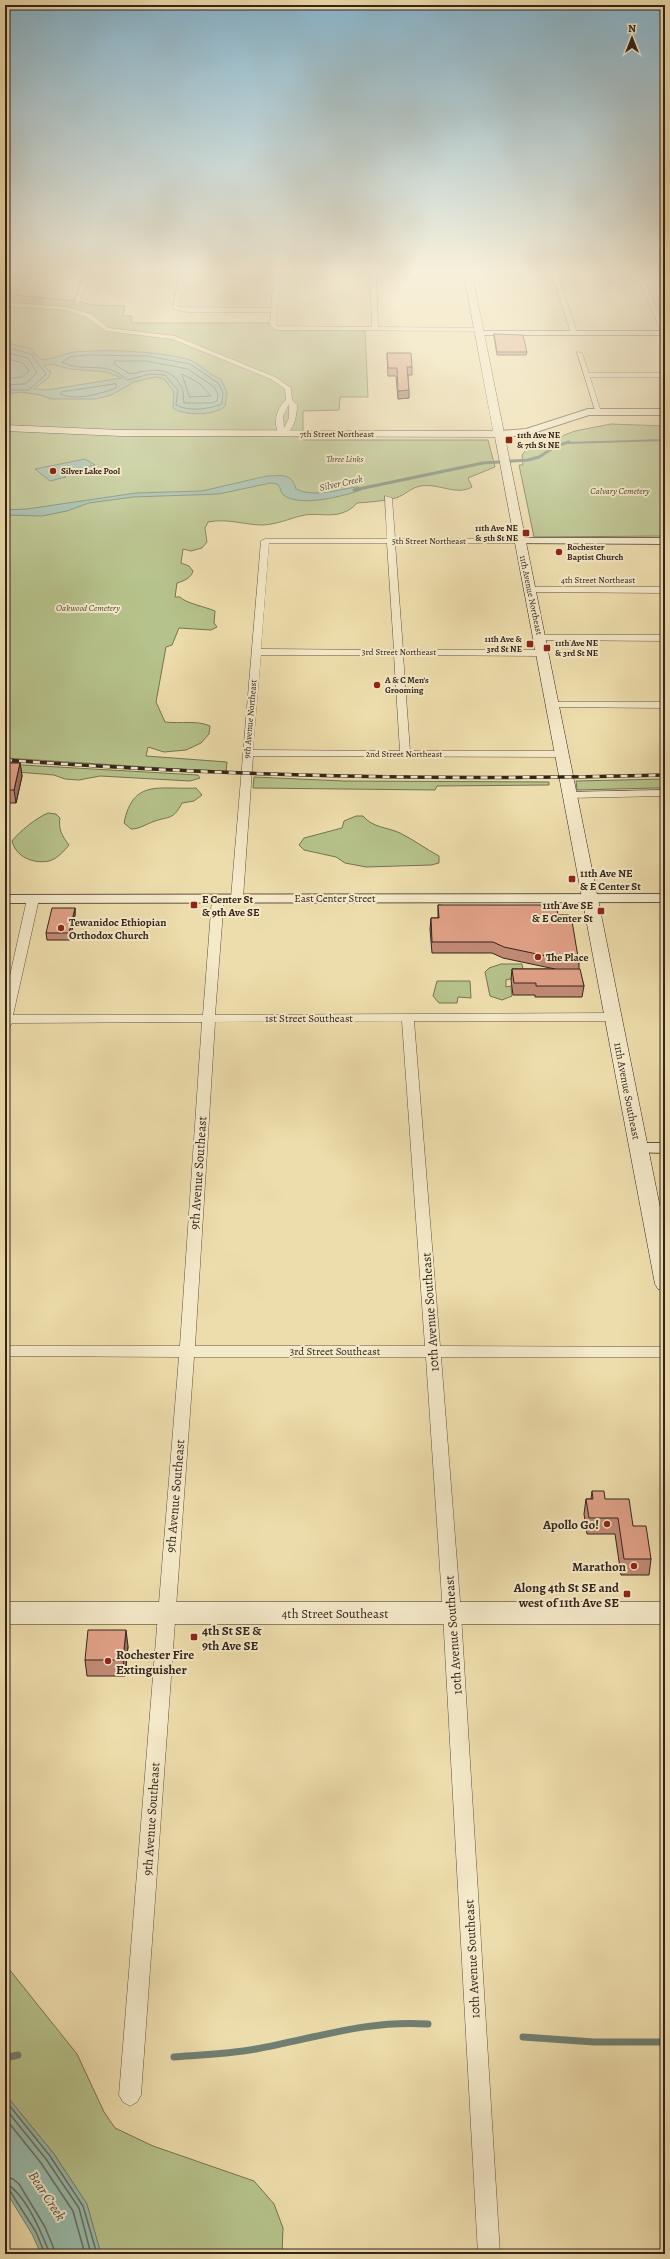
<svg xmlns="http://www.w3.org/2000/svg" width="670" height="2259" font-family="Alegreya,serif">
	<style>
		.green { fill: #b6c28b; stroke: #747354 }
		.water { fill: #99bbab; stroke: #707f72; fill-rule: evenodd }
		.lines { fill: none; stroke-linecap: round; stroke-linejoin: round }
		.shore-far1 { stroke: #667064; stroke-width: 1 }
		.shore { stroke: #667064; stroke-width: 1.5 }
		.stream-far2 { stroke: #707f72; stroke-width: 2 }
		.stream-far1 { stroke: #707f72; stroke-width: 3 }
		.stream { stroke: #707f72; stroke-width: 7 }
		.minor-casing { stroke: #625240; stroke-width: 1 }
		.tertiary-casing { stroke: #625240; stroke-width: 2 }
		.secondary-casing { stroke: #33241c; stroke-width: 1 }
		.minor { fill: #f4e9c9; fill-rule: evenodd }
		.tertiary { fill: #f4e9c9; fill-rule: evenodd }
		.secondary { fill: #f4e9c9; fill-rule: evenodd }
		.rail-casing { stroke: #33241c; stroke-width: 3.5 }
		.rail { stroke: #f4e9c9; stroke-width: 2.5; stroke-dasharray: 7; stroke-linecap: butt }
		.wall { fill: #c28a75; stroke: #33241c }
		.shaded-wall { fill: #9e715f; stroke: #33241c }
		.building { fill: #e1a188; stroke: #33241c }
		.poi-dot { fill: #8f2418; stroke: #f4e9c9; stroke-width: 1.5 }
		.labels { text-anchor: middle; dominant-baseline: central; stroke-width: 4; stroke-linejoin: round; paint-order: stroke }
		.far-street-label { font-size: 9px; fill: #33241c; stroke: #f4e9c9 }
		.far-poi-label { font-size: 9px; font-weight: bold; fill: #33241c; stroke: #f4e9c9; text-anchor: start }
		.far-park-label { font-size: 9px; font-style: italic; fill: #544c38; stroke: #f4e9c9 }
		.far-water-label { font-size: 10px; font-style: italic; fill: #525147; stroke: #f4e9c9 }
		.poi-label { font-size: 11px; font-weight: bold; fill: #33241c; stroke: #f4e9c9; text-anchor: start }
		.street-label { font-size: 11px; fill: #33241c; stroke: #f4e9c9 }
		.near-street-label { font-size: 13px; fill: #33241c; stroke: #f4e9c9 }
		.near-poi-label { font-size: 13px; font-weight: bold; fill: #33241c; stroke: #f4e9c9; text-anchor: end }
		.near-water-label { font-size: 14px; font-style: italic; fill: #525147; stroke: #f4e9c9 }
	</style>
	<rect width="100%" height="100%" fill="#eeddac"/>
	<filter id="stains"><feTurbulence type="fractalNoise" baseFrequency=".005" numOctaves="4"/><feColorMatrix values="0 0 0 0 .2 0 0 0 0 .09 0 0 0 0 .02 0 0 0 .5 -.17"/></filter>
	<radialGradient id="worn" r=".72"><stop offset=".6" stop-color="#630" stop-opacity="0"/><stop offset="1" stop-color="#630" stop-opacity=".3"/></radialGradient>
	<!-- green -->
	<path class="green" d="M5 269H39V275L28 278 23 287 19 288 16 295 77 301 92 305 125 306 123 316H132L131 323H273L280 328 365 331 368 397H340L339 410 303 411V440H488L495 467 468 478 472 487C457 496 438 483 421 486 412 487 405 495 396 498 384 501 370 502 357 503 353 508 348 511 342 513 330 517 317 513 305 515 290 518 279 524 263 525 244 525 228 518 208 522L205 528 207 542 202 548 191 551 183 549 181 563 189 566 193 571C191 578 184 581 177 583L175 597H180C185 603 206 607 215 611L214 623 217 627 211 630 179 628 172 645 166 647 156 702 165 722C180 724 197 720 210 726L209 734 201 743 186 750 164 752 148 747 146 756 227 762 226 772 5 758Z
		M611 424 665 426V536L534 537 519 465H523L522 455 526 450 558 441 564 435 575 431Z
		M5 764 198 775 200 778 190 781 100 776 79 780 65 779 54 775 5 771Z
		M254 777 344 781 549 782V785L437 786 435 790 253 788Z
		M665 779V788H654L577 790 576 781Z
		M196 788 202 795 194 801 182 803C173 820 170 816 155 821 146 824 140 829 131 829L124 823C133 778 160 790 196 788Z
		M48 813 56 814 60 818C58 829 62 836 69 845 64 851 57 859 49 861 33 864 16 857 12 841 20 831 36 818 48 813Z
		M356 816H363C373 828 387 827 400 833 414 840 426 849 439 856V863L431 865 366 867 345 863 336 857 304 850 299 845 304 838 342 828 344 821Z
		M501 964H522L524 975 506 980V987L511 986 512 996 502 1000 490 996 485 972 489 968Z
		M437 981H470L471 998 458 997 457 1003H439L433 996Z
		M5 1964 77 2054 104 2112 115 2128 153 2146 254 2181 274 2204 283 2228 282 2254H101L84 2200 54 2154 5 2094Z"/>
	<!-- water -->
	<path class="water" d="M5 342 31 349 39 358 43 360C54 359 64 353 75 352 107 349 156 351 187 359 201 363 208 375 221 379L227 392 225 406C216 416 184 416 173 408L174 392 164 379 155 377 134 382 111 395 95 399H51L40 395 21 392 5 394ZM51 364 71 369 106 372 122 378 47 390 34 389 48 378 51 372 43 366Z
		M85 459 95 465 60 473 66 477 50 481 35 469Z
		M267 476C282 476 291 472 296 489 315 498 338 489 358 487L361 490C344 496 302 507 285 496 279 493 282 488 277 484L270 483 219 494 133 497 89 503 67 511 42 516 5 515V510L27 509 136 493 202 491Z
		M5 2094 54 2154 87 2204 101 2254H41L32 2234 5 2190Z"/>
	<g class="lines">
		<!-- shore-far1 -->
		<path class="shore-far1" d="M5 347 31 354 46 374 29 390H5
			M5 352 28 358 37 373 25 384 5 385
			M86 355 147 356 190 364 218 383 223 392 222 404C210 409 188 412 176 405L178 390 165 375 150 374 127 380C106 359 85 374 62 362L70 357Z
			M5 358 23 363 29 371 22 377 5 379
			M115 361H146L188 369 214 387 218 394 217 401 212 403H184C183 398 184 392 182 388 171 364 150 370 130 374L114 364Z
			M182 374 199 383 211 396 190 397Z
			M116 384V388C100 394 77 401 60 394L62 392Z"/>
		<!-- shore -->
		<path class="shore" d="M5 2100 50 2156 83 2206 97 2254
			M5 2108 46 2159 79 2208 91 2254
			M5 2118 41 2163 73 2211 85 2254
			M5 2177 13 2179 19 2184 45 2227 56 2254
			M5 2183C26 2194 41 2232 50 2254
			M5 2188 10 2191 36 2232 45 2254"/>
		<!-- stream-far2 -->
		<path class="stream-far2" d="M566 443 665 440"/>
		<!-- stream-far1 -->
		<path class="stream-far1" d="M354 490 483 463 528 460 539 457 556 446 569 442"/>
		<!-- stream -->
		<path class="stream" d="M523 2037 594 2042H665
			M174 2057C201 2055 229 2054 256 2049 317 2038 365 2020 428 2024
			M5 2058 18 2055"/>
		<!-- minor casing -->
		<g class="minor-casing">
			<path id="minor" d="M86 269 551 271 550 269H556L557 271H635L634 269H640L641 271H665V275H642L665 327V336L662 334 637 275H558L577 333 574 335 571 333 552 275 376 274 378 327 482 328 480 331 276 330 270 325 271 312H187L173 309 179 274H90L79 303 74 304ZM185 274H274L271 308 178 307ZM280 274H370L372 327 278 326 276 325Z
				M5 302 66 307 91 314 109 328 175 336 275 377 291 388 292 400 297 405C297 415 294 436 279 435 273 423 276 409 286 400L285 389 271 379 172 339 106 331 86 317 66 310 5 306ZM289 404V418L284 428 283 416Z
				M577 352 582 353 589 373H665V377H590L601 412 596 413Z
				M385 496 392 498 395 539H520L524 541 520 543H395L403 650H543L547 653 543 656 403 655 410 751H561L566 754 561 757 253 756 243 898 237 901 233 900 231 898 261 541 265 539H387ZM269 543H387L394 650 261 649ZM261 655H394L400 751 253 750Z
				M530 587H665V593L527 592V588Z
				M540 635H665V641L537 640 536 638Z
				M553 702H665V708L550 707V703Z
				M665 790V796L568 798 563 795 568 792Z
				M218 895 224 898 215 1015 612 1013 618 1017 612 1021H414L440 1346 665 1347V1357H441L461 1614 500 2254H478L443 1614 426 1357H194L141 2095 137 2102 130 2106 123 2102 119 2095 179 1357 5 1356V1346H180L202 1022 12 1023 9 1028 5 1029V998L27 899 33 896 39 899 13 1015H203L212 898ZM402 1021 425 1346H195L215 1022Z"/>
		</g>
		<!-- tertiary casing -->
		<g class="tertiary-casing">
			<path id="tertiary" d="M478 331H665V335H481L477 333Z
				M588 409H665V415H589L527 435 500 437 496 434 500 431 526 429Z
				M520 538H665V544L517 543 515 541Z
				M665 894V902L5 903V895Z
				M639 1143H665V1153L633 1152 631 1148 633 1144Z"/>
		</g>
		<!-- secondary casing -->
		<g class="secondary-casing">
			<path id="secondary" d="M463 269H471L665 1232V1291L658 1289 655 1284 495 437 121 436 5 431V425L121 430 493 431Z
				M5 1602H665V1624H5Z"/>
		</g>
		<!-- minor -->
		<use href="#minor" class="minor"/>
		<!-- tertiary -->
		<use href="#tertiary" class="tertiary"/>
		<!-- secondary -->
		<use href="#secondary" class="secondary"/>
		<!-- rail casing -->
		<g class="rail-casing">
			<path id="rail" d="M5 760C225 776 444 781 665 775"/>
		</g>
		<!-- rail -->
		<use href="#rail" class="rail"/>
	</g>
	<!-- wall -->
	<path class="wall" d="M494 334 527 352 526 355H497L494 337Z
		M387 353 412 367V375H408L409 398 398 399 396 376H388Z
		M5 763H20L22 776 16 803H5Z
		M438 905 558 915 579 963V969L584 986 582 997H535V995H513L511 980 512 969H555L503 958 492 953H432L430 929 431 918H438Z
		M75 908V915L70 940H47L46 933Z
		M592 1491 605 1499 633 1526 651 1559 649 1575H621L615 1534H587L584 1514 586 1499H591Z
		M128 1646 125 1676H87L85 1660Z"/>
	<!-- shaded-wall -->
	<path class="shaded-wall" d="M409 390V398L398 399V391Z
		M20 763 22 776 16 803 14 790Z
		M75 908V915L70 940 69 933Z
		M126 1630 128 1646 125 1676 123 1660Z"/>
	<!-- building -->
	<path class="building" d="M494 334 523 335 527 352H497Z
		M387 353H411L412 367H407L409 390 398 391 397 368H388Z
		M5 763H20L14 790H5Z
		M438 905H556L558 915H571L579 963 504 947 493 942H432L431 918H439Z
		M52 908H75L69 933H46Z
		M512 969H580L584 986H536V983H514Z
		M592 1491H604L605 1499H629L633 1526H646L651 1559H624L618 1518H589L586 1499H593Z
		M88 1630H126L123 1660H85Z"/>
	<!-- sky -->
	<linearGradient id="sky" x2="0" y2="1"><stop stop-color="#88b7d0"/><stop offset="0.46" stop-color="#f7f0da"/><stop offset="1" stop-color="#f7f0da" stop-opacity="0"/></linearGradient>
	<rect width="670" height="585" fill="url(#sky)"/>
	<!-- markers -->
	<g class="poi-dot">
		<rect x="505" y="436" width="8" height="8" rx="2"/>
		<circle cx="53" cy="471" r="4"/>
		<rect x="522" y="529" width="8" height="8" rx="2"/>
		<circle cx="559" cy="552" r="4"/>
		<rect x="526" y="640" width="8" height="8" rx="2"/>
		<rect x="543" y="644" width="8" height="8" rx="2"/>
		<circle cx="377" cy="685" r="4"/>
		<rect x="568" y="875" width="8" height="8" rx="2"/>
		<rect x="190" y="901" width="8" height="8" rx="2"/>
		<rect x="597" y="907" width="8" height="8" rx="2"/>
		<circle cx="61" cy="928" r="4"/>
		<circle cx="538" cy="957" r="4"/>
		<circle cx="607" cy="1524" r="4"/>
		<circle cx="634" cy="1566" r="4"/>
		<rect x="623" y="1590" width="8" height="8" rx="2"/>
		<rect x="190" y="1633" width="8" height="8" rx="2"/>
		<circle cx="108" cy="1661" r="4"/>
	</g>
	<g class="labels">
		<!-- far-street labels -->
		<g class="far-street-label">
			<text x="337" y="434">7th Street Northeast</text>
			<text x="429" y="541">5th Street Northeast</text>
			<text x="598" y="580">4th Street Northeast</text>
			<text transform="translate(531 595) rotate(78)">11th Avenue Northeast</text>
			<text x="399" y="652">3rd Street Northeast</text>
			<text transform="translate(250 719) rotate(-85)">9th Avenue Northeast</text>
			<text x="404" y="754">2nd Street Northeast</text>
		</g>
		<!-- far-poi labels -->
		<g class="far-poi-label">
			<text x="517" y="435">11th Ave NE<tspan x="517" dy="10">&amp; 7th St NE</tspan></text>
			<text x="61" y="471">Silver Lake Pool</text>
			<text x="518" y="528" text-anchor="end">11th Ave NE<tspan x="518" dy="10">&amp; 5th St NE</tspan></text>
			<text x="567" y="547">Rochester<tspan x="567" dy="10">Baptist Church</tspan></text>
			<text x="522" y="639" text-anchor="end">11th Ave &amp;<tspan x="522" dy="10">3rd St NE</tspan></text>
			<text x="555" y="643">11th Ave NE<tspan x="555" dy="10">&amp; 3rd St NE</tspan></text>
			<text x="385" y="680">A &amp; C Men's<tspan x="385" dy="10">Grooming</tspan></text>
		</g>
		<!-- far-park labels -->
		<g class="far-park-label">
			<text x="345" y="459">Three Links</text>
			<text x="620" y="491">Calvary Cemetery</text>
			<text x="88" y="608">Oakwood Cemetery</text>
		</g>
		<!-- far-water labels -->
		<g class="far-water-label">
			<text transform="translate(341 483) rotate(-12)">Silver Creek</text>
		</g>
		<!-- poi labels -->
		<g class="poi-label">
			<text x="580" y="873">11th Ave NE<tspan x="580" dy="13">&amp; E Center St</tspan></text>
			<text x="202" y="899">E Center St<tspan x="202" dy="13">&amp; 9th Ave SE</tspan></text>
			<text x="593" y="905" text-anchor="end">11th Ave SE<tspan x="593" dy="13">&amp; E Center St</tspan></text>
			<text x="69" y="922">Tewanidoc Ethiopian<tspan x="69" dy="13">Orthodox Church</tspan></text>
			<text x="546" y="957">The Place</text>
		</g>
		<!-- street labels -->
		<g class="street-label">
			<text x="335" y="898">East Center Street</text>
			<text x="309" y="1018">1st Street Southeast</text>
			<text transform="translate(627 1091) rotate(79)">11th Avenue Southeast</text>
			<text x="335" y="1351">3rd Street Southeast</text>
		</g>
		<!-- near-street labels -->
		<g class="near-street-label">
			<text transform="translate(198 1173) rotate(-86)">9th Avenue Southeast</text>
			<text transform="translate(430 1312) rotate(-94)">10th Avenue Southeast</text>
			<text transform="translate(175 1496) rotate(-85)">9th Avenue Southeast</text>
			<text x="335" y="1613">4th Street Southeast</text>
			<text transform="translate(453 1635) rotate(-94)">10th Avenue Southeast</text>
			<text transform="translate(151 1819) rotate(-86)">9th Avenue Southeast</text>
			<text transform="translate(472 1959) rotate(-93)">10th Avenue Southeast</text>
		</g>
		<!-- near-poi labels -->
		<g class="near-poi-label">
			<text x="599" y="1524">Apollo Go!</text>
			<text x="626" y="1566">Marathon</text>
			<text x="619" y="1587">Along 4th St SE and<tspan x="619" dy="15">west of 11th Ave SE</tspan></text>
			<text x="202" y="1630" text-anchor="start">4th St SE &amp;<tspan x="202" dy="15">9th Ave SE</tspan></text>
			<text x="116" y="1654" text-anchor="start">Rochester Fire<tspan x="116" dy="15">Extinguisher</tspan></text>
		</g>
		<!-- near-water labels -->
		<g class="near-water-label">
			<text transform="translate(47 2196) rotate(57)">Bear Creek</text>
		</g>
	</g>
	<!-- margin -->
	<rect width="670" height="2259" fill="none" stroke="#eeddac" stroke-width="20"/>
	<rect x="6" y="6" width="658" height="2247" fill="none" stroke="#33241c" stroke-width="2"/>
	<rect x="10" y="10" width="650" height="2239" fill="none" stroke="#33241c"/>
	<!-- north arrow -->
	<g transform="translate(632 38)" stroke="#f4e9c9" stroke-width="3" paint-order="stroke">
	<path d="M0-3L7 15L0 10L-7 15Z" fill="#33241c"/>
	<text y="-6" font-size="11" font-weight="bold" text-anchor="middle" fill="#33241c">N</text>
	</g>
	<rect width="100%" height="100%" filter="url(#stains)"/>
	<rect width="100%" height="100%" fill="url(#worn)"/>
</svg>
